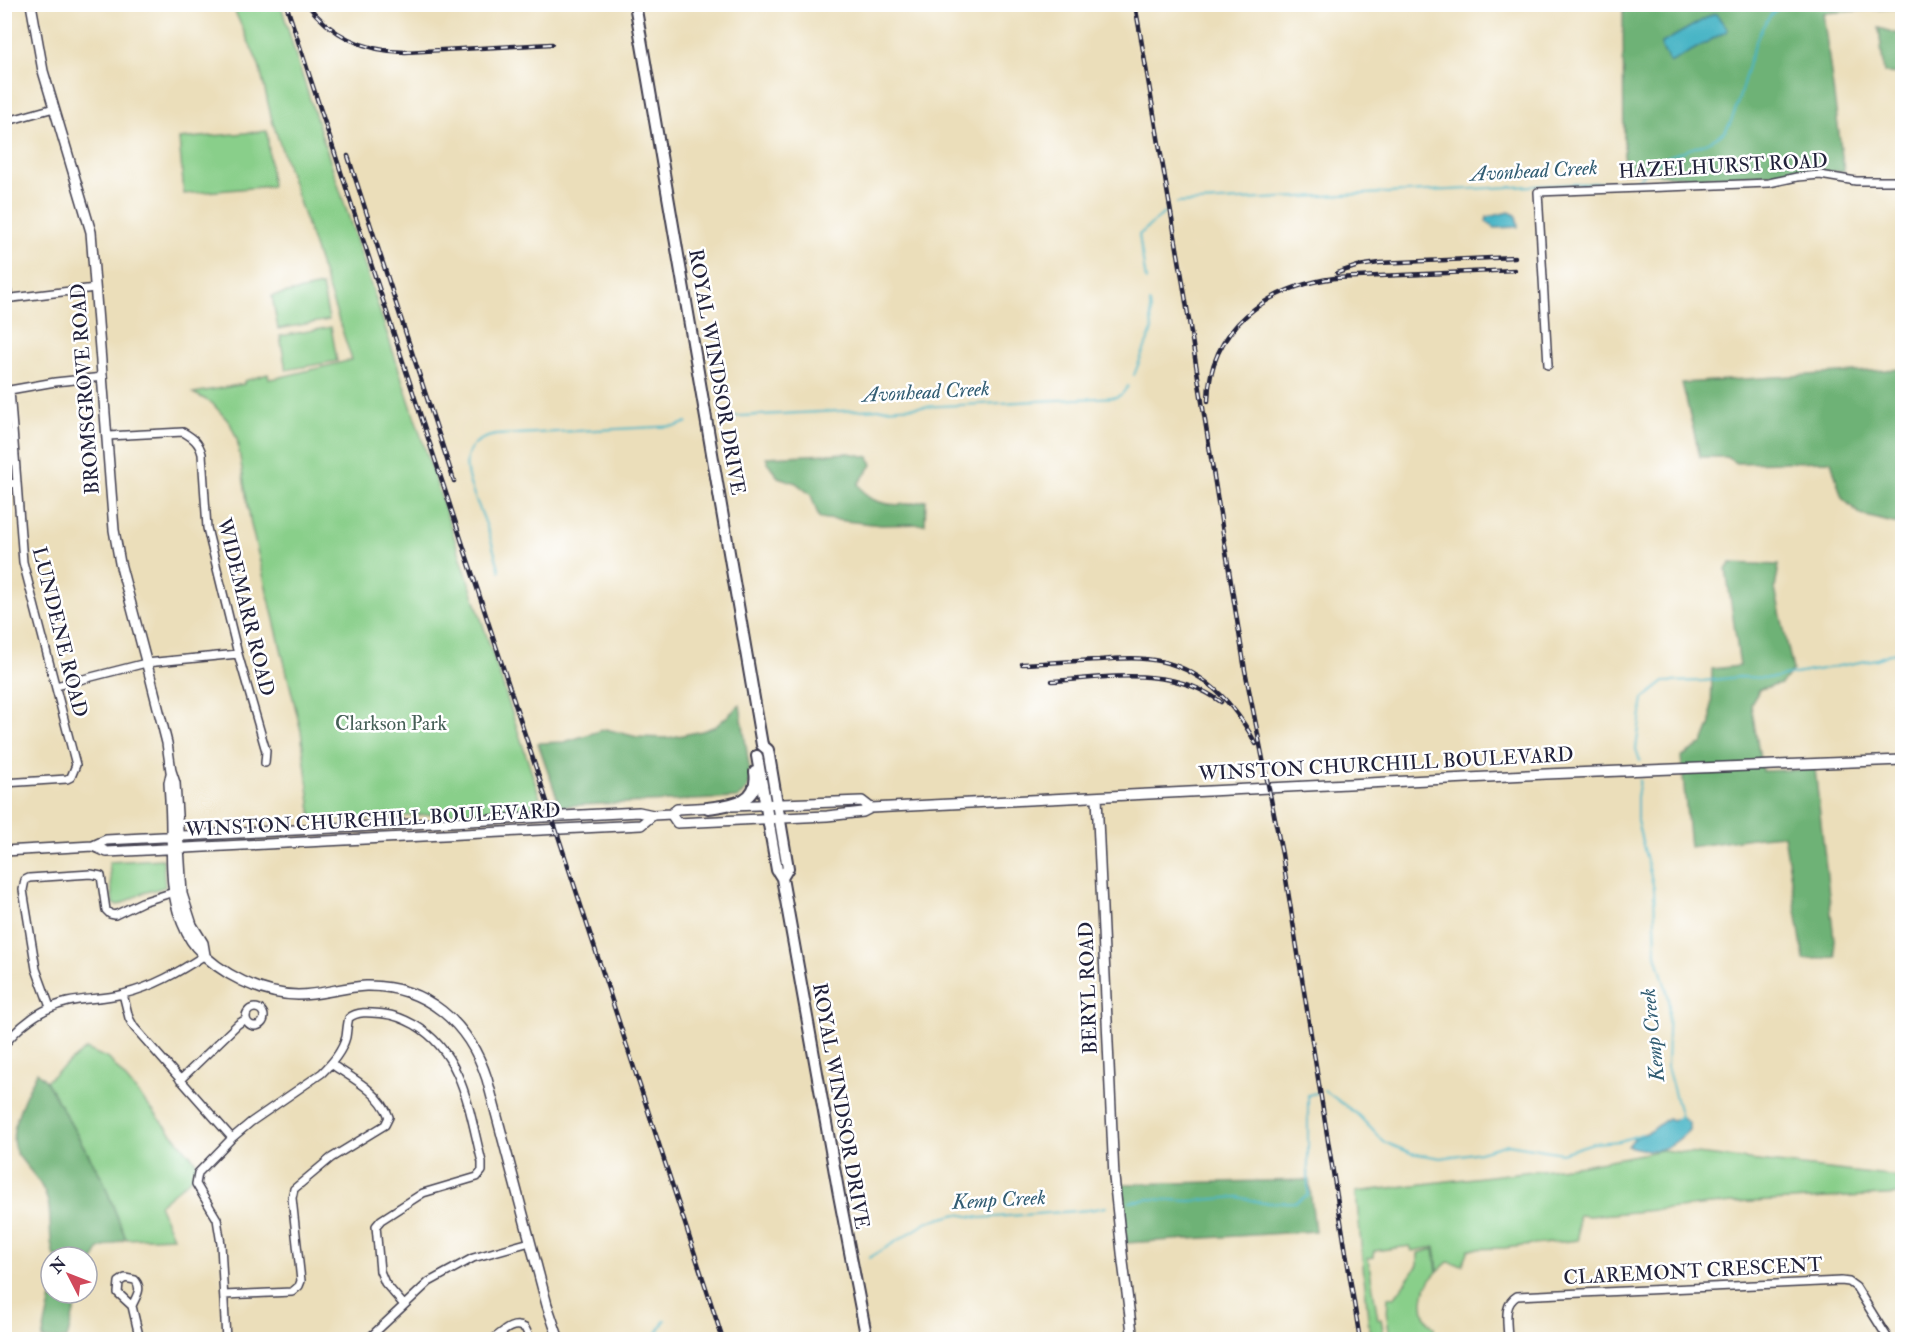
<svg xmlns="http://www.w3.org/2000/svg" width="1907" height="1344" font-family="'IM FELL Double Pica',serif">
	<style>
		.green { fill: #89cf8a; stroke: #567862; stroke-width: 1.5 }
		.forest { fill: #6eb276; stroke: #486a58; stroke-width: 1.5 }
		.water { fill: #49b5c6; stroke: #366c80; stroke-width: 1.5 }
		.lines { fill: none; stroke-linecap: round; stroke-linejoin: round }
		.stream { stroke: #49b5c6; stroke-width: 2 }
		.street-casing { stroke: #403e4e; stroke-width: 10 }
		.secondary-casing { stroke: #403e4e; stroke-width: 12 }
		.primary-casing { stroke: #403e4e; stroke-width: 14 }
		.street { stroke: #fff; stroke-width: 7 }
		.secondary { stroke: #fff; stroke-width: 9 }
		.primary { stroke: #fff; stroke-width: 10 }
		.rail-casing { stroke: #22223b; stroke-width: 4.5 }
		.rail { stroke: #fff; stroke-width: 2; stroke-dasharray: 7; stroke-linecap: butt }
		.labels { text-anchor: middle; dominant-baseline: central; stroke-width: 5; stroke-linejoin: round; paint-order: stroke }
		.street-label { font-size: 20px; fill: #22223b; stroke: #fff }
		.park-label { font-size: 20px; fill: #465f57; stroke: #fff }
		.water-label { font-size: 21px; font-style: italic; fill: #325d73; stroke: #fff }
	</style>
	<rect width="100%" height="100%" fill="#fff"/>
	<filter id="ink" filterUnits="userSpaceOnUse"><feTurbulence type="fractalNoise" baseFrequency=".0167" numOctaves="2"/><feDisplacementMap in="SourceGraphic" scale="12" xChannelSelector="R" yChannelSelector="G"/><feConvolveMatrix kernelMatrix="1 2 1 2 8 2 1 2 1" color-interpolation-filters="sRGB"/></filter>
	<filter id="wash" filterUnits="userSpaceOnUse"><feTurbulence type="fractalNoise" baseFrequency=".008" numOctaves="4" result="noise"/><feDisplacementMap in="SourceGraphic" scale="24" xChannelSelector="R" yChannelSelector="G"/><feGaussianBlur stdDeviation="1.35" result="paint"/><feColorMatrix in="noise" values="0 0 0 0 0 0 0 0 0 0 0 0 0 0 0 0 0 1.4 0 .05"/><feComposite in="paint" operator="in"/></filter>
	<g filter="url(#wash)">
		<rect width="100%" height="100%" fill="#ebdeba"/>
		<!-- green -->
		<path class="green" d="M232 5H281L297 60 543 807 359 819H312L301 731 251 525 237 439 230 423 212 403 193 393 244 384V381L268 374 269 379 277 378 352 360 272 120 259 65Z
			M267 131 272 186 184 194 179 139Z
			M322 286 329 320 278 329 272 296Z
			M331 327 337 361 286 370 280 336Z
			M163 859 165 887 143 893 119 905 113 904 109 862Z
			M86 1049 109 1059 202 1169 159 1205 173 1237 126 1239 102 1178 46 1081Z
			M1662 1150 1889 1176 1902 1178V1194L1733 1203 1589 1216 1578 1215V1240L1504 1248 1469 1249 1463 1265 1448 1262 1438 1271 1435 1247 1412 1251 1410 1246 1374 1251V1257L1368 1258 1378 1319H1381L1385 1339H1370L1356 1192 1583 1165Z
			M1434 1249 1437 1272C1421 1288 1417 1312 1434 1328V1339H1390L1387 1317 1388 1297 1394 1298 1418 1265V1253Z"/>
		<!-- forest -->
		<path class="forest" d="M1902 4V8L1823 13 1844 171 1695 178 1624 171 1623 5Z
			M1879 28 1902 35V74L1884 73Z
			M1902 369V525L1861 515 1842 498 1831 461 1736 463 1726 457H1700L1682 383Z
			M849 453 869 457 872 465 858 484C862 489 865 496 870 498 889 508 908 505 926 500L925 524 881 525 819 518 811 495 796 483 778 477 768 463 766 457Z
			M1731 563 1779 565 1775 589 1793 670 1781 684 1760 689 1751 704 1762 771 1815 769 1836 957 1804 960 1784 835 1759 837 1690 847 1681 757 1703 743 1711 723 1712 669 1740 666 1726 569Z
			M740 705 751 779C749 788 744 794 737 798L560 806 538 743 564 742 606 729 637 737 668 738 702 731 716 726Z
			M37 1072 46 1081 102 1178 126 1239 99 1249 87 1273V1257H54C48 1237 52 1219 48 1202 42 1180 30 1172 18 1155 3 1136 28 1090 37 1072Z
			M1309 1180 1315 1231 1126 1243 1122 1184Z
			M52 1293H79L67 1339H42Z"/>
		<!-- water -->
		<path class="water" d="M1715 13 1727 28V31L1670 63 1662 48V43Z
			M1509 212 1516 215 1518 227 1495 228 1486 222 1487 217Z
			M1681 1117 1689 1123V1130C1668 1151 1657 1154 1628 1146L1634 1138 1651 1131 1668 1118 1672 1120Z"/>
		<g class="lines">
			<!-- stream -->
			<path class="stream" d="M1177 203 1637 181C1644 174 1652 164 1661 160 1680 149 1719 145 1729 125 1745 97 1750 20 1783 6 1787 4 1793 5 1797 4
				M1146 280 1139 235 1164 213
				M1134 375 1152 330 1150 303
				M721 417 1117 397 1122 394 1128 386
				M500 571C495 555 491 538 485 522 474 492 444 444 496 435L677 426 687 422
				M1640 761 1636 749 1643 699 1664 682 1703 681 1739 677 1773 678 1877 659 1902 649
				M1640 780 1637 797V821L1654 889 1656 954 1669 999 1667 1067 1681 1117 1676 1119
				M1324 1090 1358 1115 1384 1142 1411 1153 1441 1158 1480 1152 1508 1144 1562 1153 1593 1143 1620 1141 1642 1134
				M1130 1202 1149 1199 1190 1201 1238 1197 1263 1203 1296 1202 1308 1195V1095L1316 1093
				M869 1258 928 1222 957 1214 981 1218 1089 1210 1106 1207
				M658 1340 657 1333 665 1320"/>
		</g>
	</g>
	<g filter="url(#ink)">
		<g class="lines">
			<!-- street casing -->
			<g class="street-casing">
				<path id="street" d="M4 122 54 108
					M4 276 9 298
					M4 299 95 288
					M1548 365 1538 192 1769 183 1797 177 1820 175 1856 181H1902
					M4 391 55 382 103 377
					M108 436 183 432C193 438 199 442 202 454L207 528 238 654 266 751 265 763
					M4 484 17 483
					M56 686 146 663 238 654
					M4 783 67 779 71 777 76 765 23 562 10 390
					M123 994 129 1018 134 1027 232 1138
					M50 1007 36 969 23 890 25 880 29 878 91 874 101 876 106 910 110 914 115 915 142 902 174 892
					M246 1017a9 9 0 1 1 18 0a9 9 0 1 1-18 0Z
					M4 1045C21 1024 41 1008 68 1002 86 998 105 999 123 994 153 987 179 972 205 955
					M180 1080 238 1024 246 1019
					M125 1278 135 1280C143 1289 136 1296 132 1306L118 1293 119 1282Z
					M224 1295 292 1292 299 1286 301 1281 292 1198 294 1189 331 1158 385 1125 389 1117C380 1092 352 1078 331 1064
					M132 1306 140 1340
					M226 1340 221 1244 217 1219 196 1184 198 1173 232 1138 251 1122 322 1073C332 1063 342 1052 346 1037 347 1031 347 1024 349 1018 358 1010 373 1013 384 1014 394 1015 406 1020 415 1025 464 1054 469 1112 482 1162V1171L477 1177 423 1193 381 1220 376 1226 380 1271 385 1283 404 1305
					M367 1340 429 1282 473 1258 530 1242
					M492 1340C503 1332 512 1321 525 1328L531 1340
					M1508 1340C1508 1324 1502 1305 1517 1296L1841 1281 1849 1282 1856 1287 1889 1340"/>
			</g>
			<!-- secondary casing -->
			<g class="secondary-casing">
				<path id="secondary" d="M31 4 43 71 91 232 114 530 120 563 150 676 167 743 171 771 175 783 182 894 192 925 203 943 205 955
					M171 774 169 783C170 798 171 814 171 829 172 856 170 884 178 911 182 923 188 938 196 947 220 974 262 995 298 995 320 995 343 987 366 986 426 985 469 1023 487 1079L547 1305 559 1340
					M1097 797 1114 1177 1123 1262 1133 1340
					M732 806 862 801 871 808
					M671 814 677 823 827 816 863 812 871 808 1546 774 1902 760
					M93 846 107 852 641 825 653 815
					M4 851 93 846 106 840 639 812 653 815 671 814 677 809 715 807"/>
			</g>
			<!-- primary casing -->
			<g class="primary-casing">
				<path id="primary" d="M635 4 762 745 768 750 788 868 782 878
					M757 756 777 870 782 878 839 1195 867 1340
					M708 808C730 805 760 803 755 772"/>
			</g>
			<!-- street -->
			<use href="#street" class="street"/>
			<!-- secondary -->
			<use href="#secondary" class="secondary"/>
			<!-- primary -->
			<use href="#primary" class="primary"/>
			<!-- rail casing -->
			<g class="rail-casing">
				<path id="rail" d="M286 4 723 1340
					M307 4C331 36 366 51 405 52L552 44
					M1135 4 1182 277 1245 670 1282 854 1360 1340
					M348 156 454 481
					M1337 273 1358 266 1379 263 1515 257
					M1208 401C1209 327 1268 287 1335 278L1515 270
					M1022 664C1048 663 1073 661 1099 660 1115 659 1130 657 1145 659 1198 663 1232 699 1256 744
					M1052 681C1109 678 1172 665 1221 702"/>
			</g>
			<!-- rail -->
			<use href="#rail" class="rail"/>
		</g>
	</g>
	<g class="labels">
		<!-- street labels -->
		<g class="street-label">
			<text transform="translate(1723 166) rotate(-3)">HAZELHURST ROAD</text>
			<text transform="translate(717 372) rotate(80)">ROYAL WINDSOR DRIVE</text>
			<text transform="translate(85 389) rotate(-94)">BROMSGROVE ROAD</text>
			<text transform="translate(246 607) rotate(76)">WIDEMARR ROAD</text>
			<text transform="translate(60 632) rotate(76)">LUNDENE ROAD</text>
			<text transform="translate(1386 764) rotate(-3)">WINSTON CHURCHILL BOULEVARD</text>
			<text transform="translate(373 820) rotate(-3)">WINSTON CHURCHILL BOULEVARD</text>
			<text transform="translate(1088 988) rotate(-92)">BERYL ROAD</text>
			<text transform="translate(841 1106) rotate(80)">ROYAL WINDSOR DRIVE</text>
			<text transform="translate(1693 1271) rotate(-3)">CLAREMONT CRESCENT</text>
		</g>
		<!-- park labels -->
		<g class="park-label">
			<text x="391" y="723">Clarkson Park</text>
		</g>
		<!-- water labels -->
		<g class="water-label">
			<text transform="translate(1534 171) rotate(-3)">Avonhead Creek</text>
			<text transform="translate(926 392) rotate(-3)">Avonhead Creek</text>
			<text transform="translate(1653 1035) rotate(-96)">Kemp Creek</text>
			<text transform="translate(999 1200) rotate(-3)">Kemp Creek</text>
		</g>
	</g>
	<!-- margin -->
	<rect width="1907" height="1344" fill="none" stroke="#fff" stroke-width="24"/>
	<!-- north arrow -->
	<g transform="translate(69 1275) rotate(312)"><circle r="28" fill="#ffffff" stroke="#a7a7b1" stroke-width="1.5"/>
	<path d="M0-4.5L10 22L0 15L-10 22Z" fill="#d1495b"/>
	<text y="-9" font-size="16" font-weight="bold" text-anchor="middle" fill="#22223b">N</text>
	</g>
</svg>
